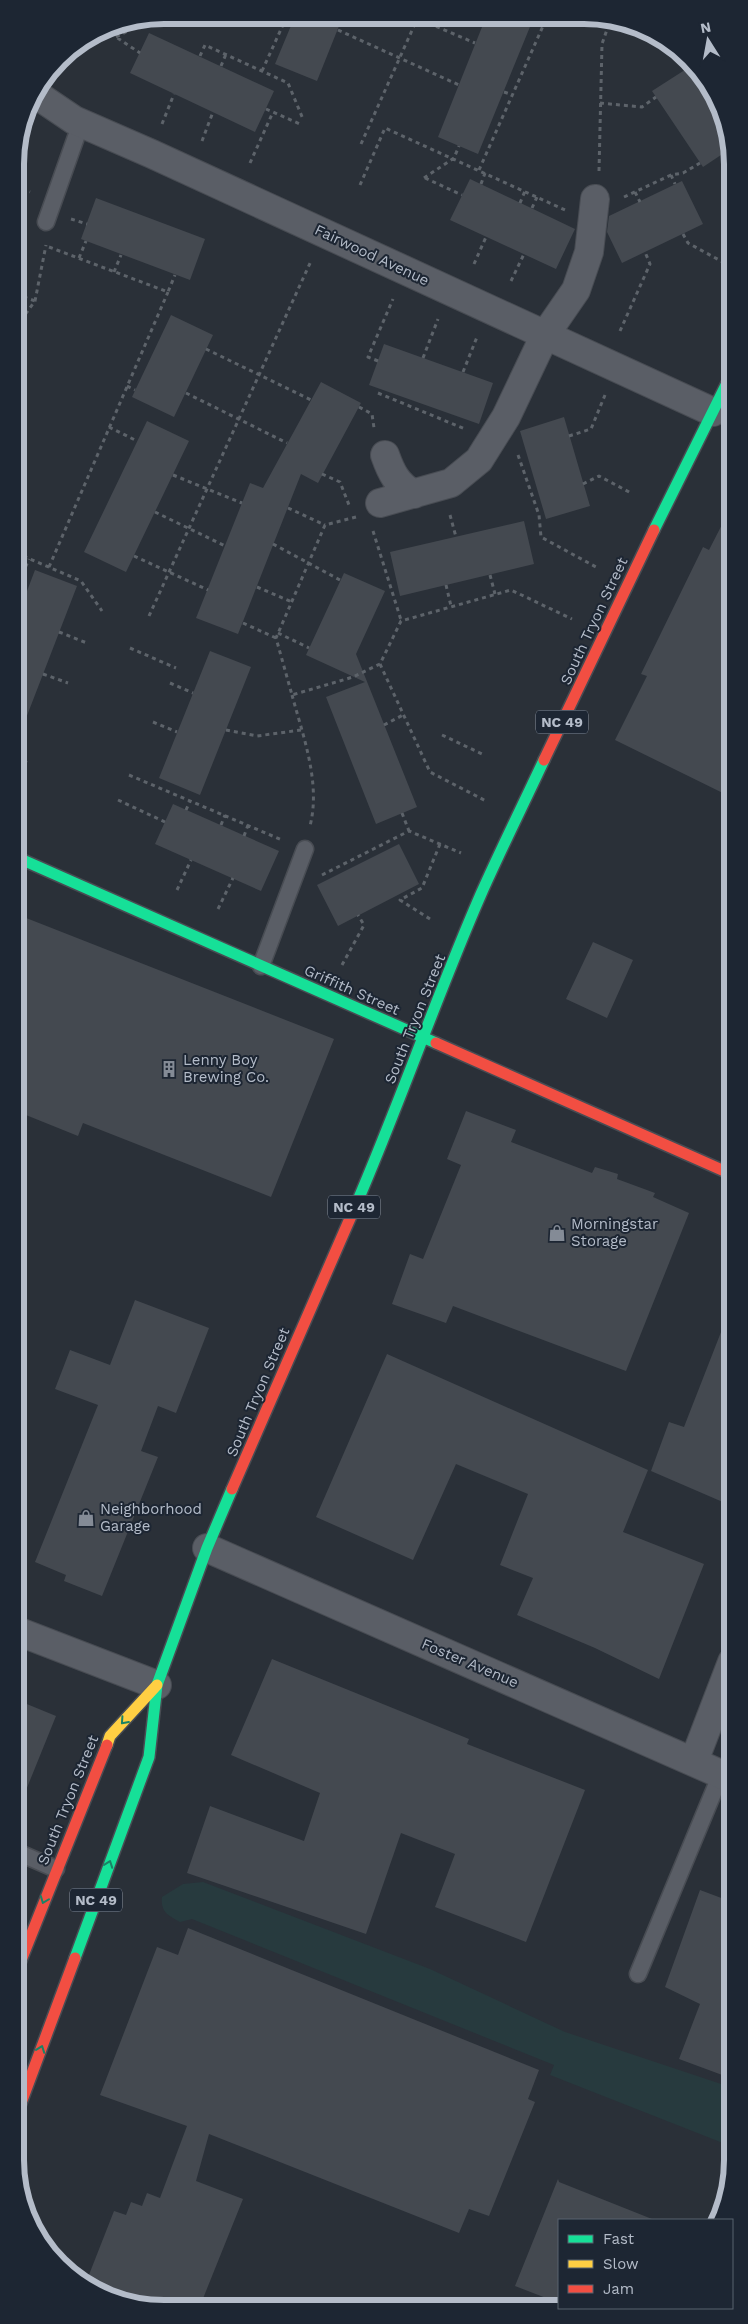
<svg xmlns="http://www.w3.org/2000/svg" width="748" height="2324" font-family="'Work Sans',sans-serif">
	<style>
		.green { fill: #273a3e }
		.building { fill: #444950 }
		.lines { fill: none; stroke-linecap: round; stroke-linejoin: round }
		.lane-casing { stroke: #484c53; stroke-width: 19 }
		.street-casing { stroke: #484c53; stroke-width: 30 }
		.fast-casing { stroke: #484c53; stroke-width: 14 }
		.slow-casing { stroke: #484c53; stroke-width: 14 }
		.jam-casing { stroke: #484c53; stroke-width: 14 }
		.path { stroke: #5d636a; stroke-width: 3; stroke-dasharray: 4 4; stroke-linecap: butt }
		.lane { stroke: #5a5e66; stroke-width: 16 }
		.street { stroke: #5a5e66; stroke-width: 28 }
		.fast { stroke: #16e098; stroke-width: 11 }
		.slow { stroke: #ffcf43; stroke-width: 11 }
		.jam { stroke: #f24e42; stroke-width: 11 }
		.oneway { stroke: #1a8366 }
		.labels { text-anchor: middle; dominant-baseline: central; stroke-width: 4; stroke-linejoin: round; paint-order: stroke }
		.shield { fill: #1d2633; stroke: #878f9c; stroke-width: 1 }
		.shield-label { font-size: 14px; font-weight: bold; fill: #b4bcc9 }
		.street-label { font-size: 15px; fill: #b4bcc9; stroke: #1d2633 }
		.poi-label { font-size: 15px; fill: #b4bcc9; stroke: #1d2633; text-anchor: start }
		.rim { fill: none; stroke: #b4bcc9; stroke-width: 6 }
	</style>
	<rect width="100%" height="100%" fill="#2a3038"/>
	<!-- green -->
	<path class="green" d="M203 1882 430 1969 565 2032 733 2088V2147L550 2075 554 2065 192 1919 180 1922C169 1916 160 1912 162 1897L183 1884Z"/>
	<!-- building -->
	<path class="building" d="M295 16H343L317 81 275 64Z
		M486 17H534L478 154 438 137Z
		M149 33 274 91 255 132 130 73Z
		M691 66 723 115 730 135V149L703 167 652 91Z
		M470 179 575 229 556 269 450 220Z
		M682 181 703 224 622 263 607 232 609 216Z
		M96 198 205 239 190 280 81 239Z
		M171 315 213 335 174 417 132 397Z
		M384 344 493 383 479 424 369 385Z
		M321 382 361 403 318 483 301 474 238 634 196 618 250 483 263 488Z
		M564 417 590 506 546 519 520 431Z
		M147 421 189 441 126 572 84 552Z
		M731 507V797L615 740 647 676 641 674 703 547 709 550Z
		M524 521 534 564 400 596 390 552Z
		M35 570 77 586 18 739H16V620Z
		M344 573 385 591 356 654 417 807 376 824 326 697 365 682 306 655Z
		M210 651 251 667 200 795 159 778Z
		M173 804 279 851 261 891 155 844Z
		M399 844 419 884 338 926 317 885Z
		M16 914 334 1039 271 1197 83 1123 78 1136 16 1111Z
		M593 942 633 960 607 1018 566 999Z
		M466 1111 516 1130 511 1142 592 1173 595 1167 618 1174 617 1179 655 1193 653 1197 689 1213 626 1371 453 1306 446 1323 392 1304 410 1254 423 1259 461 1165 447 1159Z
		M135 1300 209 1328 176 1413 158 1406 141 1451 158 1457 102 1596 64 1581 66 1575 35 1562 98 1405 55 1389 70 1350 110 1365Z
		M730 1309 732 1310V1506L651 1471 669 1422 684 1427Z
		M387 1354 648 1470 623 1532 704 1564 659 1679 595 1648 517 1615 533 1578 500 1565 528 1494 456 1464 413 1560 316 1517Z
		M272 1659 469 1739 467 1744 585 1790 526 1942 435 1907 455 1854 401 1833 366 1934 187 1873 210 1806 304 1841 320 1793 231 1755Z
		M17 1700 56 1716 18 1810H17Z
		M700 1890 732 1902 733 2079 679 2059 700 2004 665 1987Z
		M188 1928 539 2070 528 2099 535 2102 489 2216 469 2209 459 2233 209 2134 196 2181 243 2199 200 2306H135L98 2294 85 2285 114 2211 126 2215 131 2202 142 2206 147 2193 160 2198 187 2126 100 2095 157 1947 178 1955Z
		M558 2179 559 2182 652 2219 559 2220V2303L515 2286Z"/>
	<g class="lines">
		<!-- lane casing -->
		<g class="lane-casing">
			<path id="lane" d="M46 222 81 123
				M261 966 305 849
				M17 1852 56 1869
				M638 1974 721 1774"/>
		</g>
		<!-- street casing -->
		<g class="street-casing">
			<path id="street" d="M34 93 74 120 152 154 713 412
				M385 455C391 472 397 485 414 494
				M380 503 451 483 479 460 506 417 545 335 576 290 589 252 595 199
				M207 1548 732 1779
				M17 1631 157 1685
				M694 1761 732 1662"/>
		</g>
		<!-- fast casing -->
		<g class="fast-casing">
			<path id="fast" d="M654 530 730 377
				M16 857 436 1043
				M355 1207C400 1103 436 997 481 894 501 849 523 805 544 760
				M75 1958 149 1757 157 1685 207 1548 232 1489"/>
		</g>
		<!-- slow casing -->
		<g class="slow-casing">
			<path id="slow" d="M107 1745 110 1736 157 1685"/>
		</g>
		<!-- jam casing -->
		<g class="jam-casing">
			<path id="jam" d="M544 760 654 530
				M436 1043 731 1174
				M232 1489 355 1207
				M18 1968 107 1745
				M18 2111 75 1958"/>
		</g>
		<!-- path -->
		<path class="path" d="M414 17 475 43
			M589 18 607 25
			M284 22 291 26
			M106 27 116 37 140 53
			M338 30 459 85
			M116 37 155 17
			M200 56 205 45 288 83 303 119
			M221 66 226 54
			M262 71 287 16
			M703 83 706 81
			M504 92 513 95
			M600 103 642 107 656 97
			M266 109 300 124
			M162 124 174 94
			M202 141 213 112
			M361 144 418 17
			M250 163 273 112
			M479 170 547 17
			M599 171 602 44 611 18
			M671 175 675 184
			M424 178 454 158 459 146
			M425 178 462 195
			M481 184 485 173
			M15 185 30 192
			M360 185 385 128 565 210
			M635 192 640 202
			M624 197 671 175 683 173 700 163
			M520 203 525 191
			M532 208 537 197
			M15 215 24 212
			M71 219 87 224
			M683 234 688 243 730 266
			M15 242 29 238
			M49 247 168 292 175 275
			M79 258 86 241
			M474 264 486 237
			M114 272 121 255
			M511 281 524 254
			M16 294 35 301
			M16 327 35 301 46 245
			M620 331 650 264 645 252
			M206 349 311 400
			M423 358 438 319
			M378 361 368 357 393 299
			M463 372 477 337
			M127 386 135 390
			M186 393 287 443
			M378 393 465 429
			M359 407 372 414 374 428
			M109 427 137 441
			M569 436 591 429 605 395
			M518 455 539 515 541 537 596 567
			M322 474 340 482 349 505
			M173 475 242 503
			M583 484 599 476 631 493
			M288 508 325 525
			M155 512 225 546
			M450 515 456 537
			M356 517 325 525 276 638 292 695 353 677 380 664 401 621 511 590 572 619
			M373 531 401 620
			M273 544 340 580
			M16 553 81 581 102 611
			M134 556 208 590
			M49 567 168 292
			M490 575 495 594
			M446 585 451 606
			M257 587 292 602
			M16 589 29 559
			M149 616 311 261
			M243 623 276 638
			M59 632 87 643
			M278 633 309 648
			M130 648 176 668
			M380 664 430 772 486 801
			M43 674 68 683
			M170 683 193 693
			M292 695C303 736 321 783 310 826
			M153 722 177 732
			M384 725 403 715
			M226 730 257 736 301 730
			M442 735 482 754
			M16 758 30 764
			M129 775 282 840
			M118 800 165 822
			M186 810 190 801
			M402 813 409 831
			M221 825 225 815
			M244 836 248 825
			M322 875 409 831 461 853
			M177 890 191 860
			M218 909 233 878
			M430 919 400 900 422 888 440 844
			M342 965 364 925 358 915"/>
		<!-- lane -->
		<use href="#lane" class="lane"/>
		<!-- street -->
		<use href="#street" class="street"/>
		<!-- fast -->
		<use href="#fast" class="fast"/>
		<!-- slow -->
		<use href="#slow" class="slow"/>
		<!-- jam -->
		<use href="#jam" class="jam"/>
	</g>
	<!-- one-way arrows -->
	<defs><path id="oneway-chevron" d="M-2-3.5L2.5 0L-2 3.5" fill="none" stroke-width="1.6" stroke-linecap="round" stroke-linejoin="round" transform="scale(1.25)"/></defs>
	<g class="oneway">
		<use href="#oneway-chevron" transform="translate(124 1721) rotate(132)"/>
		<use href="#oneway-chevron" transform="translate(109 1864) rotate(-70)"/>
		<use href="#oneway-chevron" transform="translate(44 1900) rotate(111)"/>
		<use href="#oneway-chevron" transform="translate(41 2049) rotate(-70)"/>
	</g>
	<!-- icons -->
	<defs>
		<g id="building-bare" transform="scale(1.35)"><path d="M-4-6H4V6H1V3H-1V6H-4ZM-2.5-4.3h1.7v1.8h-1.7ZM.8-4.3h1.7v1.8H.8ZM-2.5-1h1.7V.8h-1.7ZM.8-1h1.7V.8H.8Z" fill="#848b96" stroke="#1d2633" stroke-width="2.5" paint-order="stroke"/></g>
		<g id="shop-bare" transform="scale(1.35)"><path d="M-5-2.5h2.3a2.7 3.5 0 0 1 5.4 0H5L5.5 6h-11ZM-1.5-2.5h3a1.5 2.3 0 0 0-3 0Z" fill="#848b96" stroke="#1d2633" stroke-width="2.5" paint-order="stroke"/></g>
	</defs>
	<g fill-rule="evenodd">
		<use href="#building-bare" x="169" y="1069"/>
		<use href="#shop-bare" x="557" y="1233"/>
		<use href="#shop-bare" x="86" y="1518"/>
	</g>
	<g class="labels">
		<!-- shield labels -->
		<g class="shield">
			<rect x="536" y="710.5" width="52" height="23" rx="4"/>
			<rect x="328" y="1195.5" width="52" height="23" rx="4"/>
			<rect x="70" y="1888.5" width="52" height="23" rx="4"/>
		</g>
		<g class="shield-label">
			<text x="562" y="722">NC 49</text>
			<text x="354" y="1207">NC 49</text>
			<text x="96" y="1900">NC 49</text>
		</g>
		<!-- street labels -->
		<g class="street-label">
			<text transform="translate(372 255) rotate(25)">Fairwood Avenue</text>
			<text transform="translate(594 621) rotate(-65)">South Tryon Street</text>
			<text transform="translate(352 990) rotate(24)">Griffith Street</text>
			<text transform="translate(415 1019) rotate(-68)">South Tryon Street</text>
			<text transform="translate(258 1392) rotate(-67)">South Tryon Street</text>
			<text transform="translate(470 1663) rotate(23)">Foster Avenue</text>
			<text transform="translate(68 1800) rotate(-68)">South Tryon Street</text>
		</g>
		<!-- poi labels -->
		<g class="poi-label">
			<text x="183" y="1060">Lenny Boy<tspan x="183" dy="17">Brewing Co.</tspan></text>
			<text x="571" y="1224">Morningstar<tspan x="571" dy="17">Storage</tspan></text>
			<text x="100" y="1509">Neighborhood<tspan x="100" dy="17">Garage</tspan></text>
		</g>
	</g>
	<!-- crop -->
	<path d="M0 0H748V2324H0ZM164 24H584A140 140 0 0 1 724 164V2160A140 140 0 0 1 584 2300H164A140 140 0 0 1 24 2160V164A140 140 0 0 1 164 24Z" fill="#1d2633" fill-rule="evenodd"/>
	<path class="rim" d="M164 24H584A140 140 0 0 1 724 164V2160A140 140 0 0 1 584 2300H164A140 140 0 0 1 24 2160V164A140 140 0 0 1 164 24Z"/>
	<!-- legend -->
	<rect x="558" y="2219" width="175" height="90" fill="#1d2633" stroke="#59626f"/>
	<rect x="568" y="2235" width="25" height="8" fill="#16e098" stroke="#59626f"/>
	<text x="603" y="2244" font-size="15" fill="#b4bcc9">Fast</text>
	<rect x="568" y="2260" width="25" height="8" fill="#ffcf43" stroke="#59626f"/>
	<text x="603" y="2269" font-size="15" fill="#b4bcc9">Slow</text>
	<rect x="568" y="2285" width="25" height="8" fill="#f24e42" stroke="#59626f"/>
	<text x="603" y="2294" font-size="15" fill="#b4bcc9">Jam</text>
	<!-- north arrow -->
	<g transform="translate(708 40) rotate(349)" stroke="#1d2633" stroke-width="4" paint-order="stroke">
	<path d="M0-4L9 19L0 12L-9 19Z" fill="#b4bcc9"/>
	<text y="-8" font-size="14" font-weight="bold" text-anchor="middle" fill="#b4bcc9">N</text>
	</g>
</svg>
